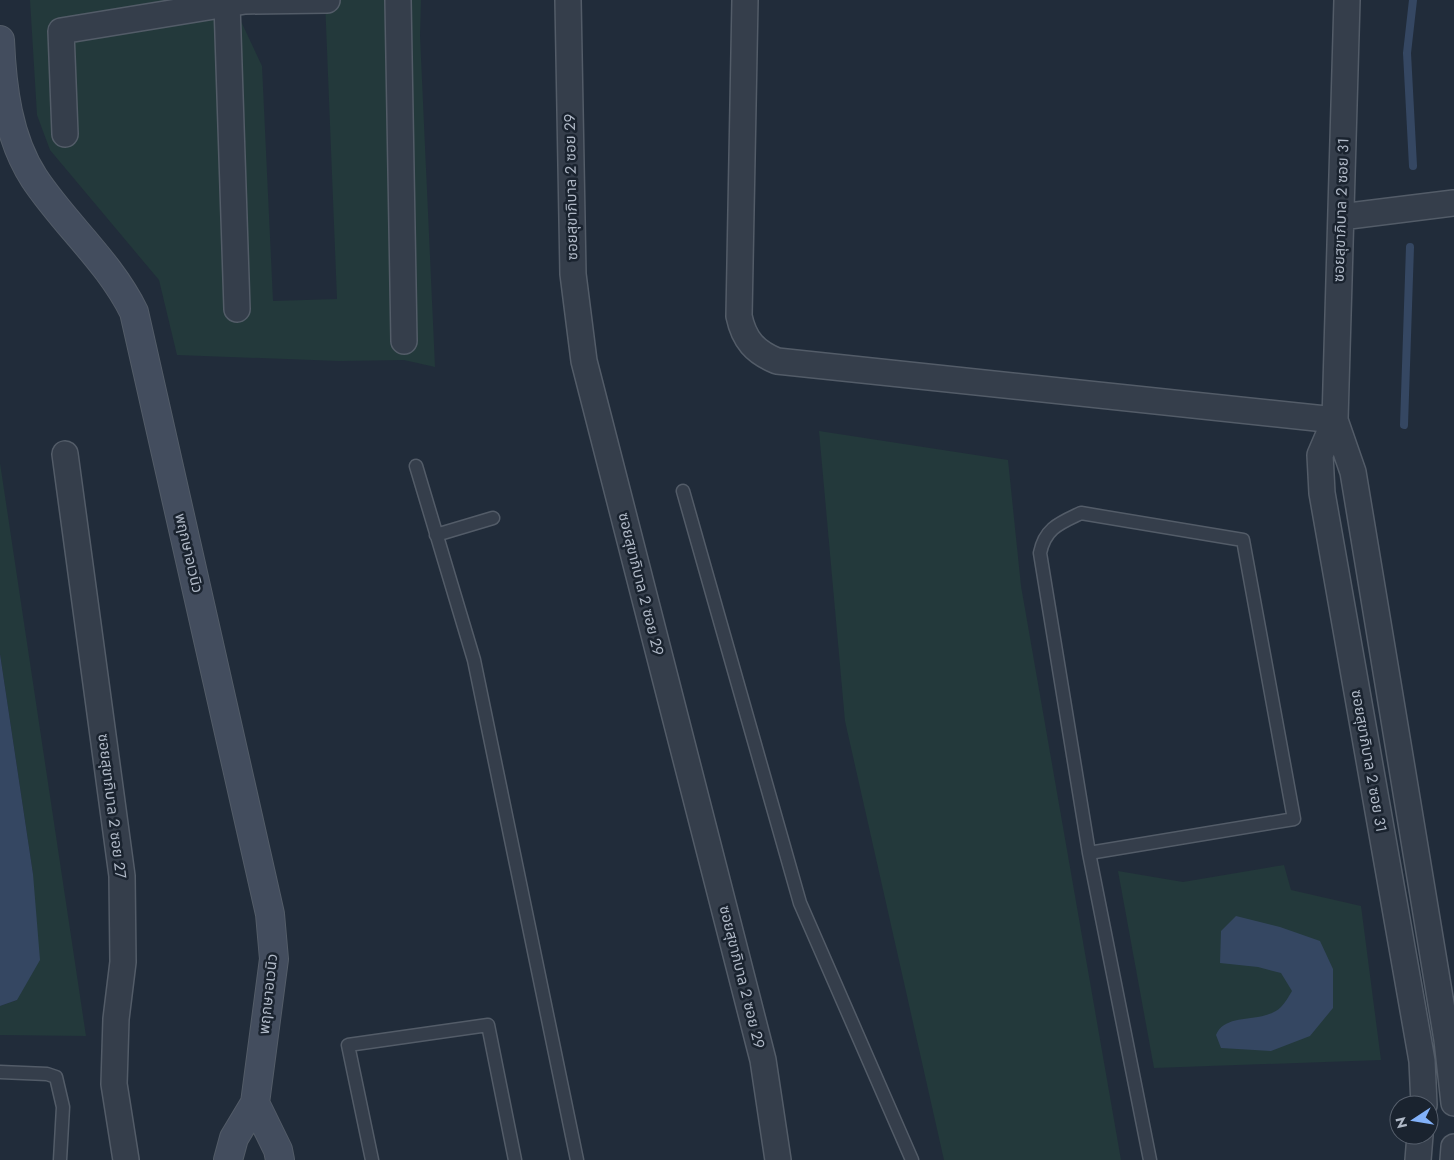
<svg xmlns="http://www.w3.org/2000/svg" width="1454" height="1160" font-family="Jost,'Noto Sans Thai',sans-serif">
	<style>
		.green { fill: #23393b }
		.water { fill: #354762 }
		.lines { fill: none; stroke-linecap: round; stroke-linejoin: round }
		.stream { stroke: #354762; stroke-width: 8 }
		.lane-casing { stroke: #535c68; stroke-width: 15 }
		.street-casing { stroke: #535c68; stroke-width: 28 }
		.secondary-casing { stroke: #535c68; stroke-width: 30 }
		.lane { stroke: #353e4b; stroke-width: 12 }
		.street { stroke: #353e4b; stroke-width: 25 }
		.secondary { stroke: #434d5e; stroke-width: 28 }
		.labels { text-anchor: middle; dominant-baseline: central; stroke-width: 5; stroke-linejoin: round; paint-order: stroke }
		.street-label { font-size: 15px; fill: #b0b9c7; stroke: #1a232f }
	</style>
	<rect width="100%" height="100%" fill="#212c3a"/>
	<!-- green -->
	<path class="green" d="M30 0H231L262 66 273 301 337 299 325 0H421L420 36 435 367 404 360 339 361 177 355 159 280 50 150 37 115Z
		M819 431 1008 460 1021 586 1121 1160H944L845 721Z
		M0 463 86 1036 0 1035V1006L17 1000 33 874 0 654Z
		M1284 865 1291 890 1361 906 1381 1060 1154 1068 1118 871 1183 882Z"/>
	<!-- water -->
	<path class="water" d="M0 654 33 874 40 960 17 1000 0 1006Z
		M1236 916 1280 927 1320 941 1333 969V1008L1310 1036 1271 1051 1221 1048 1216 1035C1226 1011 1263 1025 1281 1007 1285 1003 1289 996 1292 991L1281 973 1258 967 1220 963 1221 931Z"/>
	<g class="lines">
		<!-- stream -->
		<path class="stream" d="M1413 166 1407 53 1413 0
			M1404 425 1410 247"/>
		<!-- lane casing -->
		<g class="lane-casing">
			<path id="lane" d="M416 466 474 660 577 1160
				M683 491 800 903 912 1160
				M436 535 493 518
				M1089 853 1294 819 1243 540 1081 513C1060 523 1045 528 1040 553L1089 853 1150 1160
				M0 1072 47 1074 56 1077 63 1107 60 1160
				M372 1160 348 1045 488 1025 515 1160"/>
		</g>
		<!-- street casing -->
		<g class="street-casing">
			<path id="street" d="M398 0 404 341
				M568 0 573 274 584 361 763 1060 778 1160
				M745 0 739 316C744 340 755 352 777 361L1335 420
				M1347 0 1335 420 1320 455 1322 493 1422 1061 1424 1105
				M227 4 237 309
				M65 134 61 31 245 1 327 0
				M1341 217 1454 203
				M1335 420 1353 472 1447 1040 1454 1103
				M65 454 122 876 123 962 116 1019 114 1084 126 1160
				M1418 1160 1420 1135
				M1453 1160 1454 1147"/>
		</g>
		<!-- secondary casing -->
		<g class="secondary-casing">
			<path id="secondary" d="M0 40C2 87 8 138 34 178 65 225 109 261 134 312L270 914 274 959 255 1103 234 1138 228 1160
				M255 1103 278 1150 280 1160"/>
		</g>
		<!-- lane -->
		<use href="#lane" class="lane"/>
		<!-- street -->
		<use href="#street" class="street"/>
		<!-- secondary -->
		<use href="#secondary" class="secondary"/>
	</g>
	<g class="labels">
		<!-- street labels -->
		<g class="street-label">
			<text transform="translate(571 187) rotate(-91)">ซอยสุขาภิบาล 2 ซอย 29</text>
			<text transform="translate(1341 210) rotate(-88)">ซอยสุขาภิบาล 2 ซอย 31</text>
			<text transform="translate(189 553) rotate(77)">พฤกษาอเวนิว</text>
			<text transform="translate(641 584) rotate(76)">ซอยสุขาภิบาล 2 ซอย 29</text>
			<text transform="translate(1369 761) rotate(80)">ซอยสุขาภิบาล 2 ซอย 31</text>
			<text transform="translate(112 806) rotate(83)">ซอยสุขาภิบาล 2 ซอย 27</text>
			<text transform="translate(742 977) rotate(76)">ซอยสุขาภิบาล 2 ซอย 29</text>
			<text transform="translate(268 994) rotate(-84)">พฤกษาอเวนิว</text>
		</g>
	</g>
	<!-- north arrow -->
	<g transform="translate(1414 1120) rotate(258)"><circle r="24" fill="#1a232f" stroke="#565f6c"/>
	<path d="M0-4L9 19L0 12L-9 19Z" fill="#82b1f9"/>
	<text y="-8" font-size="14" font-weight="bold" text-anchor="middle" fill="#b0b9c7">N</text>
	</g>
</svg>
